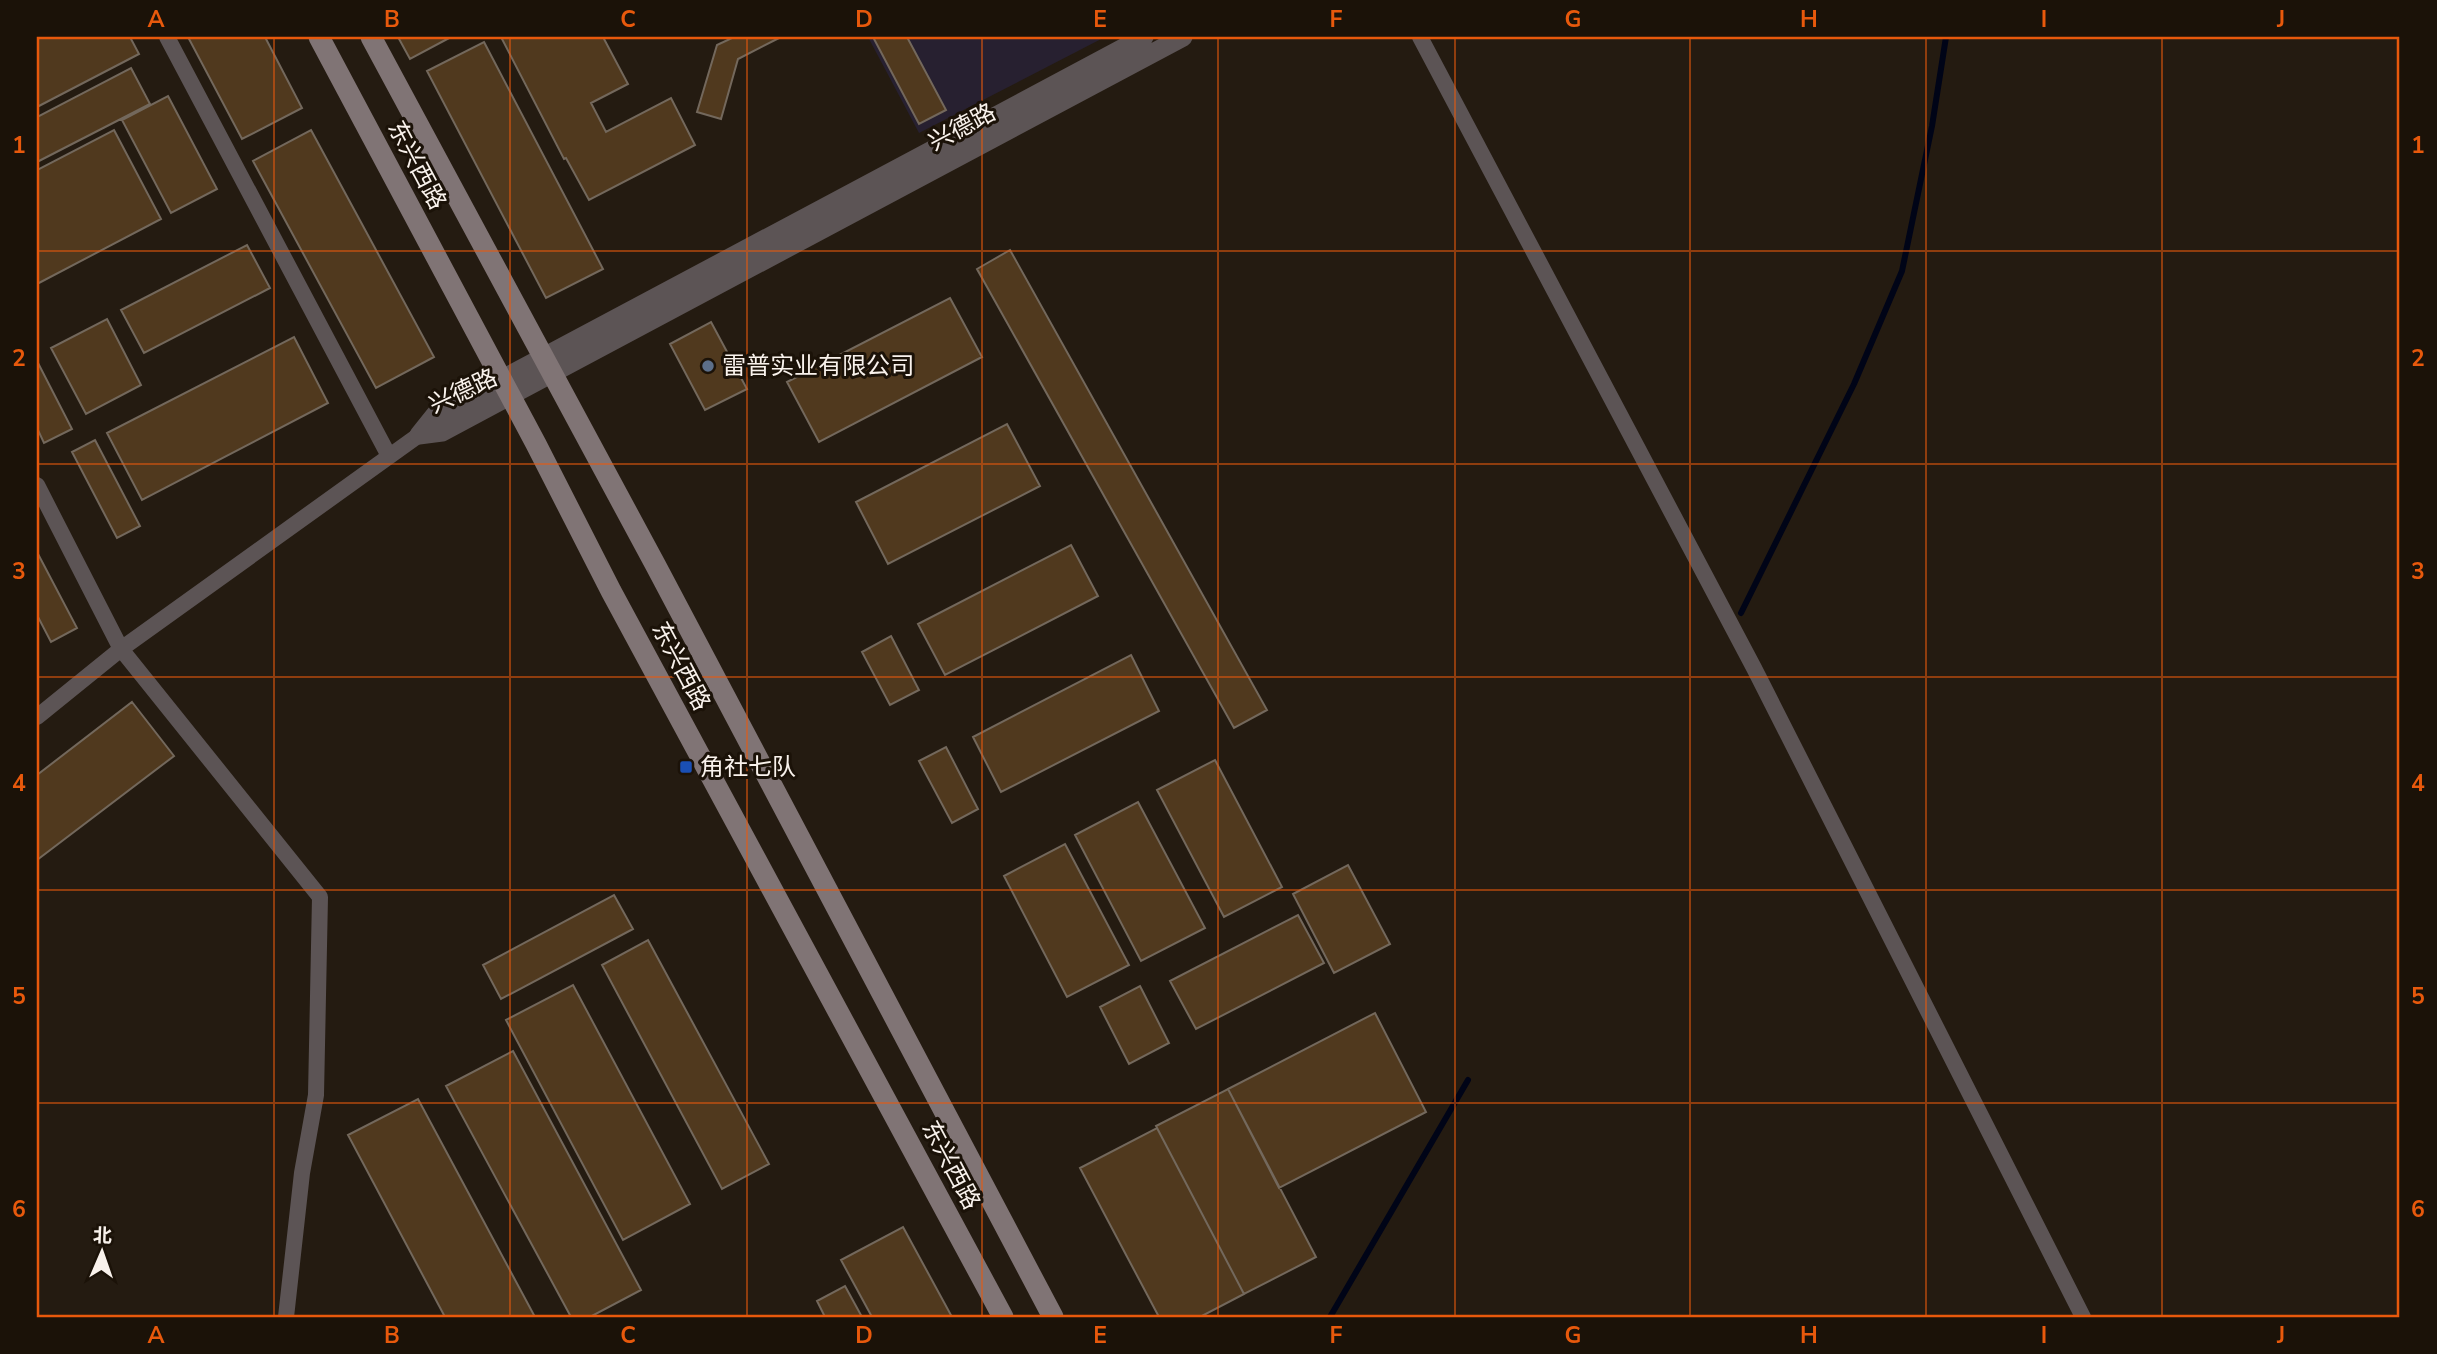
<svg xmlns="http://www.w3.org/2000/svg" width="2437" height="1354" font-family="'Nunito Sans','Noto Sans SC',sans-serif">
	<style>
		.education { fill: #272030 }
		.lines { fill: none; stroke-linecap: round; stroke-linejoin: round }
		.stream { stroke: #000417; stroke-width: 6 }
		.building { fill: #50391e; stroke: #73685c; stroke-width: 2 }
		.minor { stroke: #5c5455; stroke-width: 16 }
		.tertiary { stroke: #5c5455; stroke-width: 19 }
		.secondary { stroke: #807475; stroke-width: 21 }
		.grid { fill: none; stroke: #e8590c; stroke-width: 2; stroke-opacity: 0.55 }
		.service-dot { fill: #5c6f8a; stroke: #1b1208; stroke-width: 2.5 }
		.transit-dot { fill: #1a4fb4; stroke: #1b1208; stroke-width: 2.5 }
		.labels { text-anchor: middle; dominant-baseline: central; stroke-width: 6; stroke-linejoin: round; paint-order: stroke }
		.street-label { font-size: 24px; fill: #f9f2ec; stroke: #1b1208 }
		.poi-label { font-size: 24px; fill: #f9f2ec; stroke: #1b1208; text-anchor: start }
		.neatline { fill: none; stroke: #e8590c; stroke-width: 2.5 }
		.grid-label { font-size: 23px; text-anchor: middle; font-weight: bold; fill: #e8590c }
	</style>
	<rect width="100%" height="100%" fill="#241b11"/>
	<!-- education -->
	<path class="education" d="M868 37H1105L919 133Z"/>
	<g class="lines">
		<!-- stream -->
		<path class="stream" d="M1741 613 1854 384 1902 271 1932 126 1946 37
			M1330 1317 1468 1080"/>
	</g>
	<!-- building -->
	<path class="building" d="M37 37H130L139 54 37 107Z
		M188 37H265L302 108 242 139Z
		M398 37H451L410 59Z
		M501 37H603L628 84 591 103 606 132 671 98 695 145 589 200 566 158 564 159Z
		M734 37H781L738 59 721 119 697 112 717 45Z
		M873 37H907L946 110 919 124Z
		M484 42 603 269 546 298 427 71Z
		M131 68 150 104 37 162V117Z
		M168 96 217 189 171 213 122 120Z
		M114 130 161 219 37 284V170Z
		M311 130 434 357 376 388 253 161Z
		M247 245 270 288 144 353 121 310Z
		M1010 250 1267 710 1234 728 977 269Z
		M950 298 982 357 819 442 787 382Z
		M107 319 141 385 86 414 51 348Z
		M711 322 747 389 705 410 670 344Z
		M294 337 328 403 142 500 107 433Z
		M37 361 72 429 44 443 37 428Z
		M1007 424 1040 486 888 564 856 502Z
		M95 440 140 526 117 538 72 452Z
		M1071 545 1098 596 945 675 918 624Z
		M37 552 77 628 51 642 37 615Z
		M891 636 919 690 890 705 862 652Z
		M1131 655 1159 711 1001 792 973 737Z
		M132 702 174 756 37 860V775Z
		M946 747 978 809 952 823 919 761Z
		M1215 760 1282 887 1224 917 1157 790Z
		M1138 802 1205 928 1141 961 1075 835Z
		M1065 844 1129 965 1067 997 1004 876Z
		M1348 865 1390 944 1334 973 1293 894Z
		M614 895 633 929 501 999 483 965Z
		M1298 915 1324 963 1196 1029 1170 981Z
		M648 940 769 1164 722 1189 602 965Z
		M573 985 690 1204 623 1240 506 1020Z
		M1140 986 1169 1043 1129 1064 1100 1007Z
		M1375 1013 1426 1112 1279 1188 1228 1089Z
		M513 1051 641 1290 590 1317H571L446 1086Z
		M1228 1089 1316 1257 1244 1294 1156 1126Z
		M418 1099 535 1317H445L348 1135Z
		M1157 1128 1244 1294 1200 1317H1159L1080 1168Z
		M903 1227 952 1317H872L841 1260Z
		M845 1286 862 1317H825L817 1301Z"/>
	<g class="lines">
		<!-- minor -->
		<path class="minor" d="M167 37 389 456
			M1420 37 1754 668 2083 1317
			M37 485 121 649 320 897 316 1095 302 1173 286 1317
			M37 717 121 649 419 435"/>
		<!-- tertiary -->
		<path class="tertiary" d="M419 435 442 432 1183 37
			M419 435 435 415 1144 37"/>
		<!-- secondary -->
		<path class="secondary" d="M319 37 536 444 611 591 1003 1317
			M371 37 656 566 1053 1317"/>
	</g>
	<!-- grid -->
	<path class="grid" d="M274 37V1317M510 37V1317M747 37V1317M982 37V1317M1218 37V1317M1455 37V1317M1690 37V1317M1926 37V1317M2162 37V1317M37 251H2400M37 464H2400M37 677H2400M37 890H2400M37 1103H2400"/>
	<!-- markers -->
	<circle class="service-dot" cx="708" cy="366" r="7"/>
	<rect class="transit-dot" x="679" y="760" width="14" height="14" rx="3.5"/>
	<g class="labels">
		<!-- street labels -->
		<g class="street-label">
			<text transform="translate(962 127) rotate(-28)">兴德路</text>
			<text transform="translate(417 165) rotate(62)">东兴西路</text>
			<text transform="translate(463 391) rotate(-25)">兴德路</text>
			<text transform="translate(681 666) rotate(62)">东兴西路</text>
			<text transform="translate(951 1165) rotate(62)">东兴西路</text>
		</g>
		<!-- poi labels -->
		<g class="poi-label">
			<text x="722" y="366">雷普实业有限公司</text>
			<text x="700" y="767">角社七队</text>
		</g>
	</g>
	<!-- border -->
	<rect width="2437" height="1354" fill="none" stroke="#1b1208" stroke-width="77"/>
	<!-- north arrow -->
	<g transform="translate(102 1252) rotate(2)" stroke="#1b1208" stroke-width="5" paint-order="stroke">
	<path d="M0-5L12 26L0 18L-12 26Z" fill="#f9f2ec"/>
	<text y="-10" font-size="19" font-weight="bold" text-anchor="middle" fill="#f9f2ec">北</text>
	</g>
	<rect x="38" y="38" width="2360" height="1278" class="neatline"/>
	<g class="grid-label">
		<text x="156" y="27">A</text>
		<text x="392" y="27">B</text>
		<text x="628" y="27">C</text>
		<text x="864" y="27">D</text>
		<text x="1100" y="27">E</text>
		<text x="1336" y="27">F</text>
		<text x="1573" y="27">G</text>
		<text x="1809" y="27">H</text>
		<text x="2044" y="27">I</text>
		<text x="2281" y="27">J</text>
		<text x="19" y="153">1</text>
		<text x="2418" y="153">1</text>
		<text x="19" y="366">2</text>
		<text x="2418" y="366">2</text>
		<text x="19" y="579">3</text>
		<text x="2418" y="579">3</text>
		<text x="19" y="791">4</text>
		<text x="2418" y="791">4</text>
		<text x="19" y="1004">5</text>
		<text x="2418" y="1004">5</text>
		<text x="19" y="1217">6</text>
		<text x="2418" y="1217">6</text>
		<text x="156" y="1343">A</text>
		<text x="392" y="1343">B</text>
		<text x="628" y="1343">C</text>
		<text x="864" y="1343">D</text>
		<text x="1100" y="1343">E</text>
		<text x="1336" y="1343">F</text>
		<text x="1573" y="1343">G</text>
		<text x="1809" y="1343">H</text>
		<text x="2044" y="1343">I</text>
		<text x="2281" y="1343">J</text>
	</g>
</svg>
